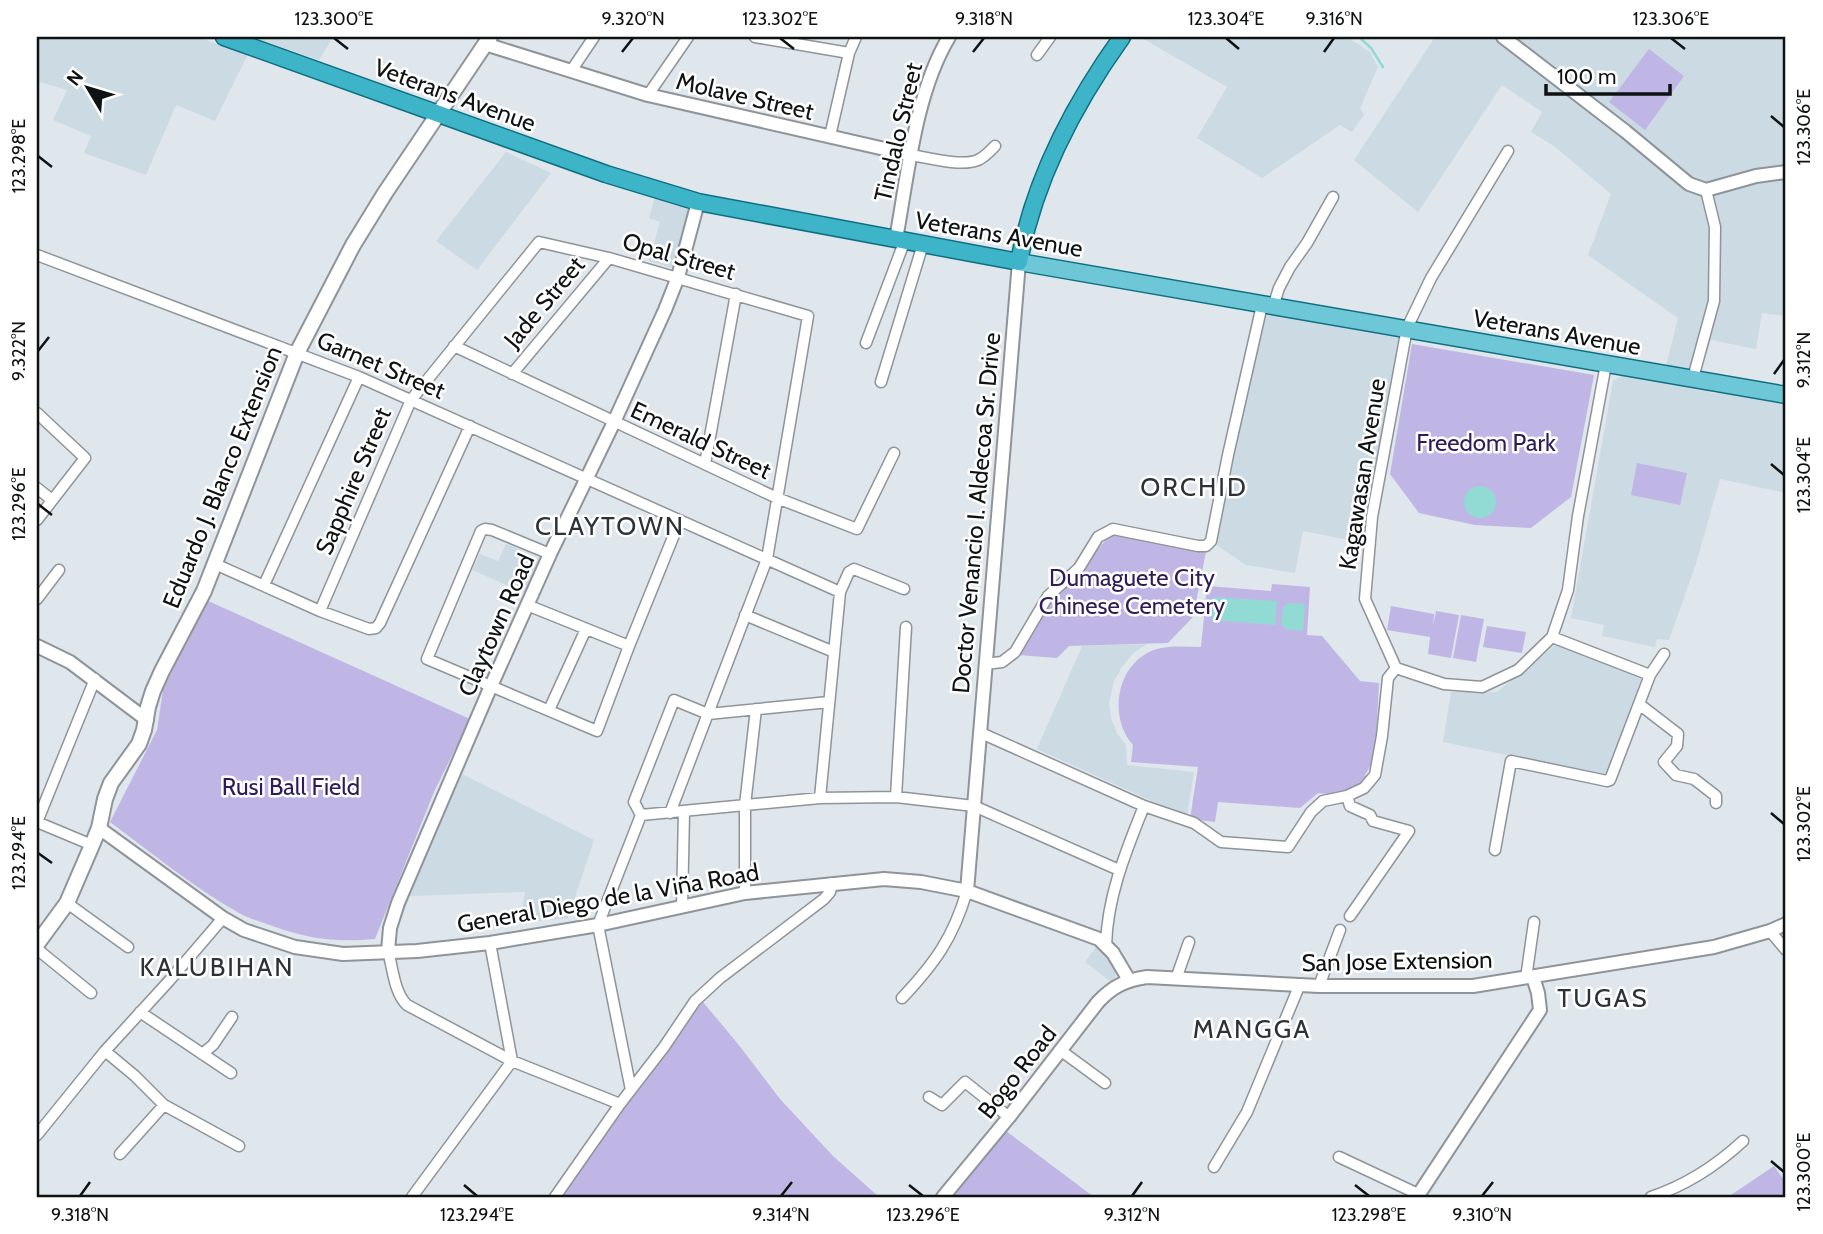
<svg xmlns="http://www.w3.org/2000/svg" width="1823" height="1234" font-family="Cabin,sans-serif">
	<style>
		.built { fill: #ccdae4 }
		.green { fill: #bfb6e5 }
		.water { fill: #92dbd5 }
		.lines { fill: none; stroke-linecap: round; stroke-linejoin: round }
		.stream { stroke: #92dbd5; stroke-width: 2.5 }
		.minor-casing { stroke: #8e9499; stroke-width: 13 }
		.tertiary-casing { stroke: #8e9499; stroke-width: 16 }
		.secondary-casing { stroke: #8e9499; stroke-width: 18 }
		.primary-casing { stroke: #0e6f80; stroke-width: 19 }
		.trunk-casing { stroke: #0e6f80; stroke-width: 19 }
		.minor { stroke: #fff; stroke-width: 10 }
		.tertiary { stroke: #fff; stroke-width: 12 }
		.secondary { stroke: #fff; stroke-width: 14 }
		.primary { stroke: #6ec7d6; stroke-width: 16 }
		.trunk { stroke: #3eb4c8; stroke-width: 16 }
		.ticks { fill: none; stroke: #0f1213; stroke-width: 2.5 }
		.labels { text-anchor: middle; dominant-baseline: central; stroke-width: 5; stroke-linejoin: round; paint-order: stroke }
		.street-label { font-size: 24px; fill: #0f1213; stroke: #fff }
		.park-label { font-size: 24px; fill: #2f1b58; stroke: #fff }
		.neighbourhood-label { font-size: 26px; letter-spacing: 2px; fill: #2d3236; stroke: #fff }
		.neatline { fill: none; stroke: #0f1213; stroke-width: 2.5 }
		.ticks-label { font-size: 18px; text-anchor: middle; fill: #0f1213 }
	</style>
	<rect width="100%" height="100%" fill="#dfe6ec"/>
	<!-- built -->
	<path class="built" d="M37 37H197L248 54 215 121 176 105 146 175 84 153 91 136 53 120 67 90 37 81Z
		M252 37H333L319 60Z
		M1140 37H1347L1370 52 1378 67 1360 108 1364 115 1352 132 1340 125 1262 178 1197 138 1227 87Z
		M1435 37H1786V316L1762 313 1756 349 1711 340 1701 370 1666 366 1678 318 1588 255 1611 194 1554 146 1531 132 1542 112 1502 85 1418 212 1354 160Z
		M506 152 551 173 477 270 436 241Z
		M656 194 691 203 672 268 649 261 660 222 649 218Z
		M1264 314 1402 335 1364 543 1303 531 1295 573 1246 565 1215 544Z
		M1631 375 1709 389 1710 393 1716 394 1719 391 1786 401V493L1720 479 1696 564 1669 640 1657 639 1655 647 1602 636 1604 625 1571 618 1613 381 1621 376Z
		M506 544 543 560 527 594 472 570 480 554 498 561Z
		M1558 643 1641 679 1609 776 1443 742 1451 692H1497Z
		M1148 644 1134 652 1122 667 1114 681 1109 703 1111 718 1117 733 1126 745 1127 765 1194 772 1187 817 1037 749 1082 646Z
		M462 774 594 840 568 918 520 923 525 892 410 896Z
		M1097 946 1114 961 1119 971 1111 982 1085 962Z"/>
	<!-- green -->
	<path class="green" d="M1649 49 1684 76 1645 130 1609 102Z
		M1412 344 1594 375 1571 497 1531 528 1475 525 1419 513 1390 474Z
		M1637 463 1687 473 1680 505 1631 495Z
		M1113 532 1206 552 1193 617 1168 643 1069 646 1057 658 1019 655 1053 595 1072 578Z
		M1272 584 1310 587 1307 635 1322 636 1360 681 1379 683 1375 758 1365 775 1368 780 1347 796 1318 793 1300 808 1218 802 1215 822 1190 819 1198 767 1131 762 1133 745C1107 716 1117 661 1157 649 1172 645 1187 647 1201 647L1207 586 1271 591Z
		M206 600 470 719 434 792 375 939C332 943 304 938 264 923 255 920 246 917 239 913 193 887 152 853 110 822L157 730 163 690Z
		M1391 606 1434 614 1433 626 1436 611 1459 615 1451 658 1428 654 1430 637 1387 630Z
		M1461 615 1484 619 1476 662 1453 658Z
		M1487 626 1526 632 1522 653 1483 647Z
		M703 1002 738 1044 780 1099 833 1156 879 1197H560L644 1073Z
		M1006 1131 1094 1197H951Z
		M1774 1166 1786 1183V1197H1728Z"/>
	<!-- water -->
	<path class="water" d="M1464 502a16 16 0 1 1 32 0a16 16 0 1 1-32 0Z
		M1213 597 1277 601 1275 625 1212 620Z
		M1289 603 1305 604 1303 631 1286 629 1281 624 1283 607Z"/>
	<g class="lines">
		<!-- stream -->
		<path class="stream" d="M1359 37 1371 48 1383 67"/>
		<!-- minor casing -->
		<g class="minor-casing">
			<path id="minor" d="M755 37 849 53
				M1037 55 1050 37
				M571 71 594 37
				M648 95 688 37
				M830 136 849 53 856 37
				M1508 151 1431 278 1407 328 1372 517 1365 599 1396 668 1444 684 1482 687 1518 670 1552 637 1568 590 1578 516 1606 364
				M911 155C928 158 962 167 978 160 985 157 990 151 995 146
				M37 255 359 377 840 592
				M1273 307 1279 288 1290 267 1307 243 1333 197
				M866 343 905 240
				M454 346 777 498 857 529 894 453
				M512 374 609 258
				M1693 378 1714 301 1715 227 1706 190
				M881 382 923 244
				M37 413 85 458 37 520
				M705 464 736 294
				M37 488 52 500
				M550 554 492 530 485 529 481 531 427 659 597 731 629 646 680 520
				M215 564 320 611 369 629 376 628 380 623 470 426
				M264 585 359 377
				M37 599 59 570
				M527 605 629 646
				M320 611 411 400 539 242 609 258 808 316 767 559 670 813
				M745 615 834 652
				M1552 637 1650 675
				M985 664 1002 662 1015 652 1048 596 1079 568 1098 537 1113 529 1198 546H1206L1211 541 1228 455 1262 305
				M1639 704 1678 734 1677 746 1664 762 1676 775 1694 779 1716 796V803
				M549 710 586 629
				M981 733 1144 806 1194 823 1221 842 1288 847 1311 812 1323 801 1347 796 1364 788 1375 775 1382 736 1388 678 1396 668
				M1347 796 1350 806 1370 815 1373 821 1409 831 1350 916
				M896 797 906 627
				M820 798 840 592 849 572 854 569 904 589
				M641 815 820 798 896 797 974 806 1119 870
				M641 815 634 802 674 700 708 714 829 702
				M37 822 95 679
				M37 822 92 845
				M1495 850 1511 761 1607 781 1610 780 1650 675 1664 654
				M745 893V805L756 709
				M67 903 128 947
				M682 907 684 812
				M1770 931 1786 950
				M1106 946C1107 897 1126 851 1144 806
				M37 949 91 993
				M388 951C393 969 394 992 407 1005L512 1061 620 1104
				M1526 978 1534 922
				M1176 979 1189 942
				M1319 986 1340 930
				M902 998C935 963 953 938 967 891
				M140 1012 231 1073
				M1060 1050 1105 1083
				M105 1051 135 1076 164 1105 239 1146
				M202 1054 213 1045 232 1017
				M631 1090 598 925 641 815
				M929 1097 942 1105 965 1082 1009 1117
				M37 1135 105 1051 169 981 223 918
				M120 1154 164 1105
				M1339 1157 1418 1194
				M1214 1167 1247 1112 1300 984
				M412 1197 512 1061 490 943
				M555 1197 620 1104 664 1047 695 1001 720 978 824 899 830 892 832 883
				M1651 1197C1684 1186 1717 1165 1743 1141"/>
		</g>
		<!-- tertiary casing -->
		<g class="tertiary-casing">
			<path id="tertiary" d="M1503 37 1625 131 1689 184 1706 190 1756 176 1786 172
				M485 44 648 95 911 155
				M896 239C908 174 915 94 949 37
				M37 646 70 662 147 720
				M99 828 223 918 244 930 295 947 343 954 417 951 490 943 598 925 745 893 884 879 921 882 967 891 1099 939 1113 953 1129 980
				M967 891 1019 262
				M388 951 390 928 398 903 491 686 550 554 614 422 665 310 678 277 698 202
				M943 1197 1009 1117 1098 1002C1113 986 1126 980 1147 977L1319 986H1473L1714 947 1770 931 1786 924
				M1417 1197 1540 1010 1538 993 1533 977"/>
		</g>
		<!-- secondary casing -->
		<g class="secondary-casing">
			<path id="secondary" d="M37 944 67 903 92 845 99 828 105 799 111 783 139 744 144 730 148 707 153 691 162 671 204 591 297 353 353 245 385 193 490 37"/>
		</g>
		<!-- primary casing -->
		<g class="primary-casing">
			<path id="primary" d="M1019 262 1786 395"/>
		</g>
		<!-- trunk casing -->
		<g class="trunk-casing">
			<path id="trunk" d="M224 37 606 174 698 202 1019 262C1034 179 1074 104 1122 37"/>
		</g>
		<!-- minor -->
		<use href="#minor" class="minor"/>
		<!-- tertiary -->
		<use href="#tertiary" class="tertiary"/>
		<!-- secondary -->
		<use href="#secondary" class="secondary"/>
		<!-- primary -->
		<use href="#primary" class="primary"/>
		<!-- trunk -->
		<use href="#trunk" class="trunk"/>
	</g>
	<!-- ticks -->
	<path class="ticks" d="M334 38 348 49M780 38 794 49M1226 38 1239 49M1671 38 1685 49M622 52 633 38M973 52 984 38M1324 52 1334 38M1771 116 1784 127M38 156 52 167M38 351 49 337M1774 374 1784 360M1771 464 1784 475M38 504 52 515M1771 813 1784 824M38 853 52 863M1771 1161 1784 1172M464 1185 477 1196M909 1185 923 1196M1355 1185 1369 1196M80 1196 90 1182M781 1196 792 1182M1132 1196 1142 1182M1482 1196 1493 1182"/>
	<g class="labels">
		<!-- street labels -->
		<g class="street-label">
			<text transform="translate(455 95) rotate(20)">Veterans Avenue</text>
			<text transform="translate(745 96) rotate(13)">Molave Street</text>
			<text transform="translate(898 132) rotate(-77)">Tindalo Street</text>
			<text transform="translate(999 234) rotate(10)">Veterans Avenue</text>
			<text transform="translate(679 256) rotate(16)">Opal Street</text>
			<text transform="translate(544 302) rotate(-50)">Jade Street</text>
			<text transform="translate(1557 332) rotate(10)">Veterans Avenue</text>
			<text transform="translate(381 365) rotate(23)">Garnet Street</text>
			<text transform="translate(701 440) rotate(25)">Emerald Street</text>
			<text transform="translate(1362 474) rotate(-81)">Kagawasan Avenue</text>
			<text transform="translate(222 477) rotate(-68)">Eduardo J. Blanco Extension</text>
			<text transform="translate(353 481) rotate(-67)">Sapphire Street</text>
			<text transform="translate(976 513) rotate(-85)">Doctor Venancio I. Aldecoa Sr. Drive</text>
			<text transform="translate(496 625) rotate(-66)">Claytown Road</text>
			<text transform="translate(608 898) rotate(-10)">General Diego de la Viña Road</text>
			<text transform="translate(1397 961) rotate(-1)">San Jose Extension</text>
			<text transform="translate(1017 1072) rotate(-52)">Bogo Road</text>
		</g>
		<!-- park labels -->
		<g class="park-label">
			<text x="1486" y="442">Freedom Park</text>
			<text x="1132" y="577">Dumaguete City<tspan x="1132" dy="28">Chinese Cemetery</tspan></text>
			<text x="291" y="786">Rusi Ball Field</text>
		</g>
		<!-- neighbourhood labels -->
		<g class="neighbourhood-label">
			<text x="1194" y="487">ORCHID</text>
			<text x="610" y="526">CLAYTOWN</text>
			<text x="217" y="967">KALUBIHAN</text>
			<text x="1603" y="998">TUGAS</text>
			<text x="1252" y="1029">MANGGA</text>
		</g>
	</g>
	<!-- border -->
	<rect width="1823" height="1234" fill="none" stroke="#ffffff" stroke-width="77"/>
	<!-- north arrow -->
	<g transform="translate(88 88) rotate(308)" stroke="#ffffff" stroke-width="5" paint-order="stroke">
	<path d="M0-5L12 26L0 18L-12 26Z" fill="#0f1213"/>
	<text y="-10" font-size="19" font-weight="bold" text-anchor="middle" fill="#0f1213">N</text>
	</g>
	<!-- scale -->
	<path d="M1546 84v10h124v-10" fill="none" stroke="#0f1213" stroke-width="3.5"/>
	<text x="1557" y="84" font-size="21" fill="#0f1213" stroke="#ffffff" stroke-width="5" paint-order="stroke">100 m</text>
	<rect x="38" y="38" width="1746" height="1158" class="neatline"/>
	<g class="ticks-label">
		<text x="334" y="25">123.300°E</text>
		<text x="633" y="25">9.320°N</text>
		<text x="780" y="25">123.302°E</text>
		<text x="984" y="25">9.318°N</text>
		<text x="1226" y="25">123.304°E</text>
		<text x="1334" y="25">9.316°N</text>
		<text x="1671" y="25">123.306°E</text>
		<text transform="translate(1804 127) rotate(-90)" y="6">123.306°E</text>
		<text transform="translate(19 156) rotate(-90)" y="6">123.298°E</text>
		<text transform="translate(19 351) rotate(-90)" y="6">9.322°N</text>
		<text transform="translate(1804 360) rotate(-90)" y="6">9.312°N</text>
		<text transform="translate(1804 475) rotate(-90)" y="6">123.304°E</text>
		<text transform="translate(19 504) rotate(-90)" y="6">123.296°E</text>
		<text transform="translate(1804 824) rotate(-90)" y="6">123.302°E</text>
		<text transform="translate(19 853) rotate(-90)" y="6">123.294°E</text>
		<text transform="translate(1804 1172) rotate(-90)" y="6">123.300°E</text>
		<text x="80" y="1221">9.318°N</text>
		<text x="477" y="1221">123.294°E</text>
		<text x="781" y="1221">9.314°N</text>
		<text x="923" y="1221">123.296°E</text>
		<text x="1132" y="1221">9.312°N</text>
		<text x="1369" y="1221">123.298°E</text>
		<text x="1482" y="1221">9.310°N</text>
	</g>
</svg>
